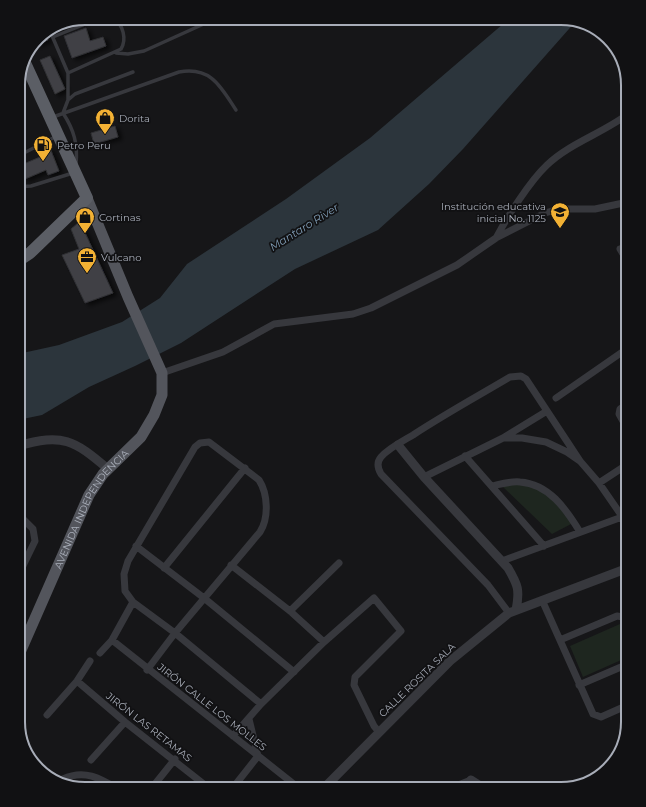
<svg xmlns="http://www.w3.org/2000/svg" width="646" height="807" font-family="Montserrat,sans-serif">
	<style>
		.green { fill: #1e261f }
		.water { fill: #2c353c }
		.building { fill: #404145; stroke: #303034; filter: url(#shadow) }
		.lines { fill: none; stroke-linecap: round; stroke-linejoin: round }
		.service { stroke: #37383d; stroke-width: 3.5 }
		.minor { stroke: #37383d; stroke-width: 7 }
		.tertiary { stroke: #37383d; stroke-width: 9 }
		.primary { stroke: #53555c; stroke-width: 11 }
		.trunk { stroke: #5b5e65; stroke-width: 12 }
		.labels { text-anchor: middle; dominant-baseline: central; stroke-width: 3.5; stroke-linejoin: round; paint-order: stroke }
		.poi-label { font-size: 10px; fill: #a8adb8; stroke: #111113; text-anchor: start }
		.street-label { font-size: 10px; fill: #a8adb8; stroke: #111113 }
		.water-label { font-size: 11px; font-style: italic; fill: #7f9bb3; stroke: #111113 }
		.rim { fill: none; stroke: #a8adb8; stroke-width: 2 }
	</style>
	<defs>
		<filter id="shadow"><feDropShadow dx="4" dy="2.5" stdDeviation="2" flood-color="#0009"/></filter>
	</defs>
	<rect width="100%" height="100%" fill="#161618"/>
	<!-- green -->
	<path class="green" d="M520 483 539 487 552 496 573 523 552 534 501 485Z
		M620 624 628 643V657L583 677 570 646Z"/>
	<!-- water -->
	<path class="water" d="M510 18H566L576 21 463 149 429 184 378 230 295 269 181 343 135 366 89 387 42 415 18 420V354L59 345 122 322 160 298 187 264 286 199 370 138Z"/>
	<!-- building -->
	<path class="building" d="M86 28 90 41 103 37 106 46 72 58 64 36Z
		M45 33 48 40 35 45 41 35Z
		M50 56 65 89 55 94 40 60Z
		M115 126 118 137 94 144 91 133Z
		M50 148 59 171 48 175 46 170 25 179 19 166 40 157 38 153Z
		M78 223 81 224 113 293 85 303 62 255 79 249 71 229Z"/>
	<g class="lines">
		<!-- service -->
		<path class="service" d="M50 31 68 73V100
			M53 37 100 18
			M116 53 128 54 144 51 217 18
			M68 73 121 49C127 39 123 25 114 18
			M53 117 179 72C211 66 221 87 236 110
			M18 156 57 136
			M76 164C78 144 74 130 63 113L68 100 75 94 133 72
			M18 187 31 186 73 173"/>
		<!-- minor -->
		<path class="minor" d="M496 238C507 217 530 181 547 165 570 143 603 133 628 114
			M628 247 620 249 628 262
			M162 373 223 352 274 324 353 314 371 308 457 265 496 238 545 213 559 209H595L628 202
			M556 398 628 348
			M628 403 620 409 619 414 628 430
			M503 438 547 411
			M465 456 544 546
			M424 477 503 438H522L546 442 567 452 580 461 599 483 628 525
			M599 483 628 464
			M492 486C501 484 511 481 520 482 549 484 566 509 580 532
			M136 546 204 598 294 672
			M502 561 622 517
			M231 565 290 611 324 642
			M164 568 245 468
			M18 576 35 541 33 529 18 514
			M542 600 593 714 601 717 628 705
			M290 611 339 563
			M509 613 488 585 381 474C378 469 376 463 381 457 389 448 403 441 413 435 445 414 478 396 510 377L521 376 526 379 580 461
			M112 640 300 789
			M560 640 617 616 623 617 628 625
			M100 653 112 640 133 602
			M147 670 175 633 260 532C269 518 268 494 259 480L209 442 200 443 195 447 128 561 124 574 125 591 133 602 175 633 261 704
			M77 681 125 722 210 789
			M579 685 628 664
			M47 715 77 681 90 661
			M233 736 261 704 324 642 374 598 401 631 355 677 354 685 374 726 379 732
			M91 760 125 722
			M62 783 63 779C84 769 100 778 118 789
			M151 789 175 759
			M232 789 258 756 249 719
			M448 789 471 780"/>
		<!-- tertiary -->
		<path class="tertiary" d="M398 445 424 477 508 568C518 585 520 590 516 610
			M18 446C63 433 74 440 108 469
			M471 780 485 789
			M323 789 450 661 509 613 628 568"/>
		<!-- primary -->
		<path class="primary" id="s1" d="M18 657 89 495 103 474 141 437 154 415 162 395V373L128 297 87 198"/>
		<!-- trunk -->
		<path class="trunk" d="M18 261 30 253 87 198 26 65"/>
	</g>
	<!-- icons -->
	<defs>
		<g id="shop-pin" transform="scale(1)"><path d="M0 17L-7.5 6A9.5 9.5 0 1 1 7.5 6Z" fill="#f2b134" stroke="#111113"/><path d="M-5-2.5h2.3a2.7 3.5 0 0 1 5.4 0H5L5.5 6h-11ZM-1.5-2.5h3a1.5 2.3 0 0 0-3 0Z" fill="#111"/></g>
		<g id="fuel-pin" transform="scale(1)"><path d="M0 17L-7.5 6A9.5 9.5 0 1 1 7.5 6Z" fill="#f2b134" stroke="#111113"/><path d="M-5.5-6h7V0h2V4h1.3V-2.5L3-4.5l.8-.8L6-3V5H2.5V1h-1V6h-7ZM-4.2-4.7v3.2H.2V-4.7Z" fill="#111"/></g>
		<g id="school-pin" transform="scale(1)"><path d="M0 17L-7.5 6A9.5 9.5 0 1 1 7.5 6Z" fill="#f2b134" stroke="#111113"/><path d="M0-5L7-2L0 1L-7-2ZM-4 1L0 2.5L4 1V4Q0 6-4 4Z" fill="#111"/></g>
		<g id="office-pin" transform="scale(1)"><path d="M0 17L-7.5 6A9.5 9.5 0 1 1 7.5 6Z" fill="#f2b134" stroke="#111113"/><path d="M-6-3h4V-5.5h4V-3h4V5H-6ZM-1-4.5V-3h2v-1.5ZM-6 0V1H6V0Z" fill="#111"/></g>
	</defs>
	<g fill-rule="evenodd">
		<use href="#shop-pin" x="105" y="118"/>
		<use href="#fuel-pin" x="43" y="145"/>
		<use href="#school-pin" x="560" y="212"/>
		<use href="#shop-pin" x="85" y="217"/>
		<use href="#office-pin" x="87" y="257"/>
	</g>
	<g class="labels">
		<!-- poi labels -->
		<g class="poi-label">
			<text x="119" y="118">Dorita</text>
			<text x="57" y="145">Petro Peru</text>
			<text x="546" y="206" text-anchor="end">Institución educativa<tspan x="546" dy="12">inicial No. 1125</tspan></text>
			<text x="99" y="217">Cortinas</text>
			<text x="101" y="257">Vulcano</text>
		</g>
		<!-- street labels -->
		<g class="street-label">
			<text stroke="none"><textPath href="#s1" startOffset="166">AVENIDA INDEPENDENCIA</textPath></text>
			<text transform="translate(417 680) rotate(-44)">CALLE ROSITA SALA</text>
			<text transform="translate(212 707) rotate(38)">JIRÓN CALLE LOS MOLLES</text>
			<text transform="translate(149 727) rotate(38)">JIRÓN LAS RETAMAS</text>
		</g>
		<!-- water labels -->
		<g class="water-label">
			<text transform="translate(304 227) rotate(-32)">Mantaro River</text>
		</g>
	</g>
	<!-- crop -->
	<path d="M0 0H646V807H0ZM85 25H561A60 60 0 0 1 621 85V722A60 60 0 0 1 561 782H85A60 60 0 0 1 25 722V85A60 60 0 0 1 85 25Z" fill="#111113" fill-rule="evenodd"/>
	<path class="rim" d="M85 25H561A60 60 0 0 1 621 85V722A60 60 0 0 1 561 782H85A60 60 0 0 1 25 722V85A60 60 0 0 1 85 25Z"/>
</svg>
